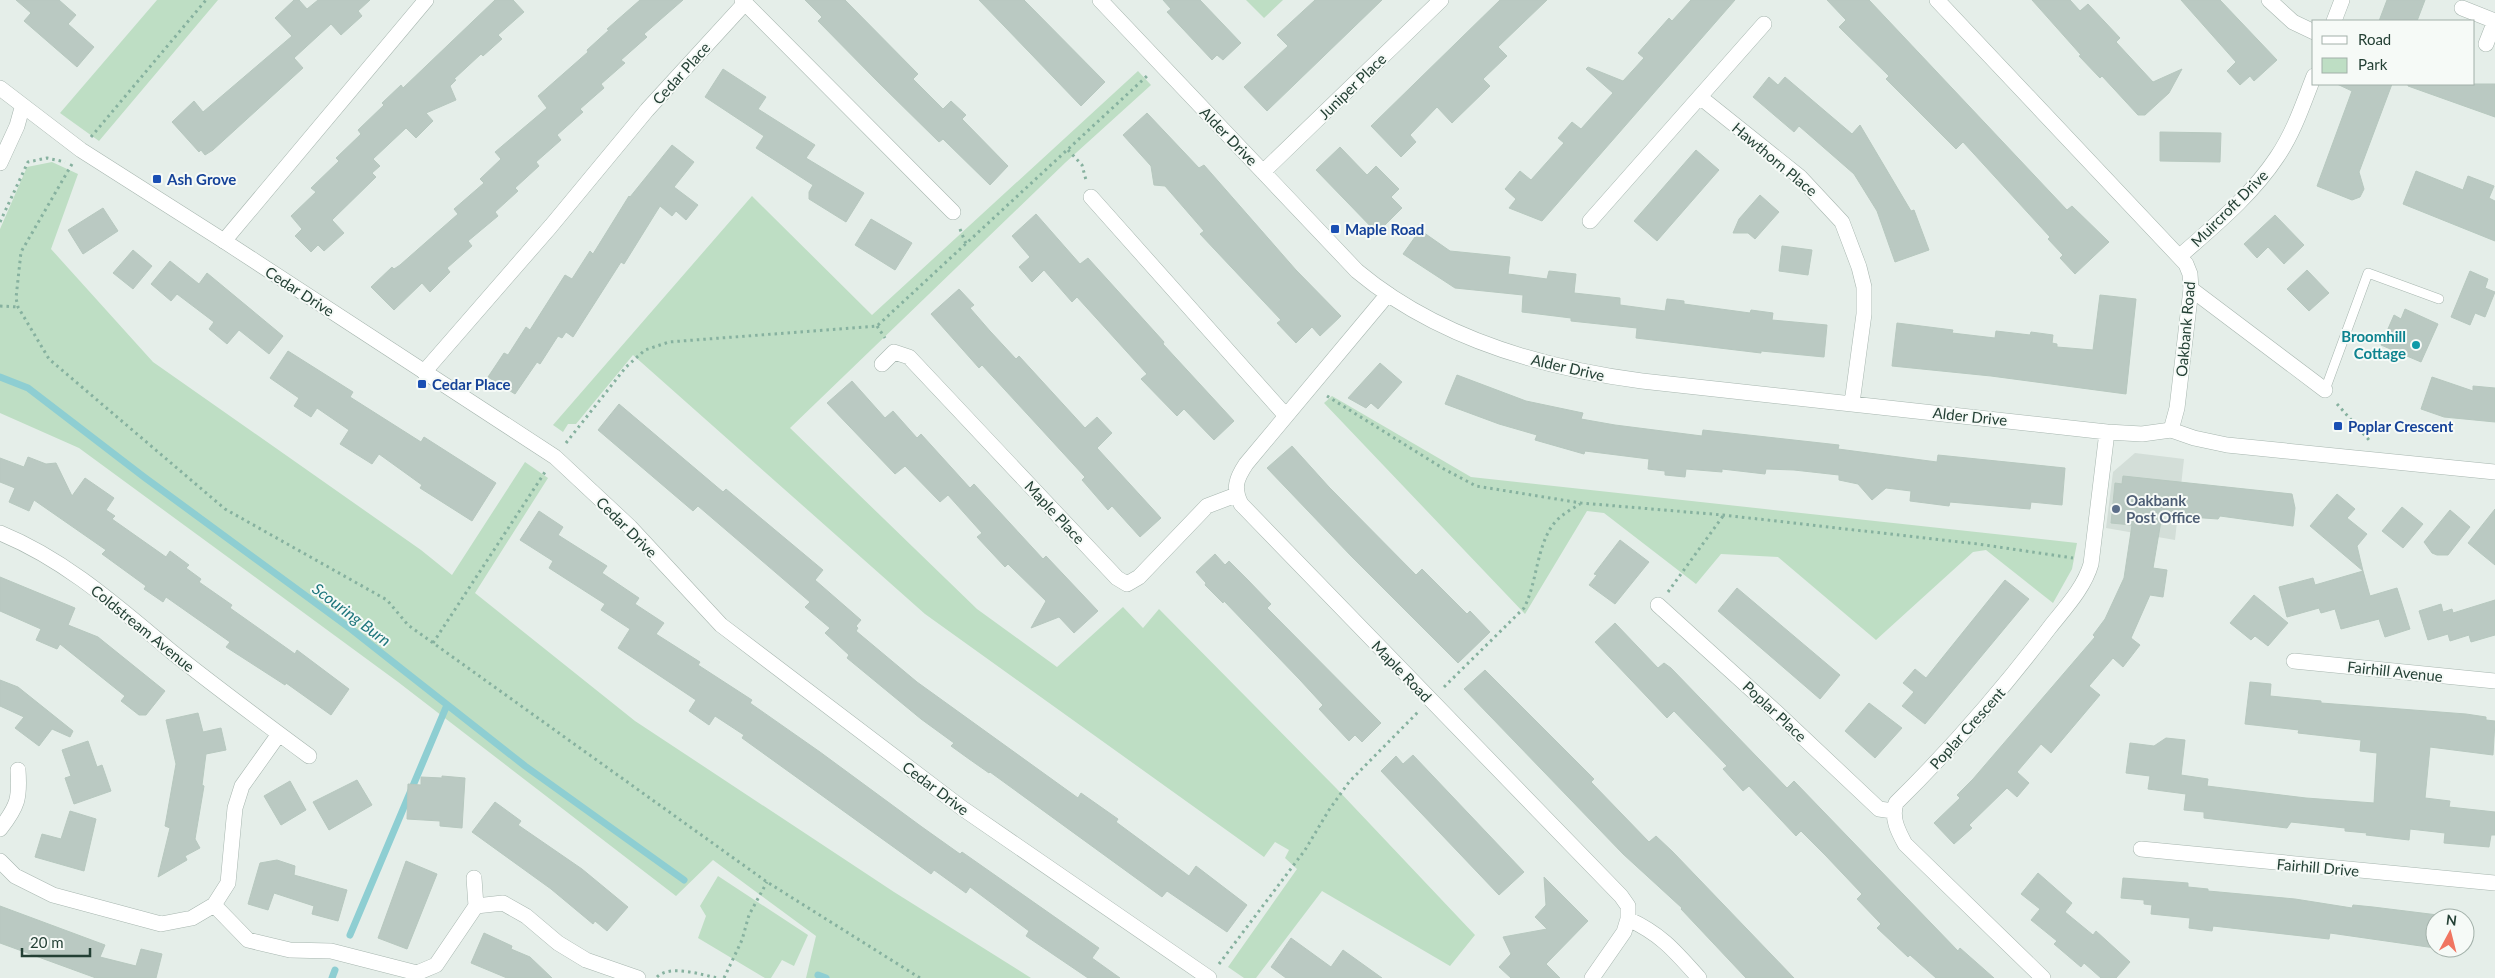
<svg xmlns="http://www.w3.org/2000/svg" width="2495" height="978" font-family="Lato,sans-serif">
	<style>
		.built { fill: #d3ded8 }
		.green { fill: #bedec4 }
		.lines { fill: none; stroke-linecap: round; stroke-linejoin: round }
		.stream { stroke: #8eced2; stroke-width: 7 }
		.building { fill: #bac9c2; stroke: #b7c8bf }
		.service-casing { stroke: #a7b6af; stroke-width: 10 }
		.minor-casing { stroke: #a7b6af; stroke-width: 16 }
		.tertiary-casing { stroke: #a7b6af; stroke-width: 16 }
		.path { stroke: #86b19f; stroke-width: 3; stroke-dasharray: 2.5 4; stroke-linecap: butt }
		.service { stroke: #fff; stroke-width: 9 }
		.minor { stroke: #fff; stroke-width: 15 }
		.tertiary { stroke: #fff; stroke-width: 15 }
		.transit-dot { fill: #1a4fb4; stroke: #f6faf7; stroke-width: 2 }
		.culture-dot { fill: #0f9aa8; stroke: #f6faf7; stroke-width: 2 }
		.service-dot { fill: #5c6f8a; stroke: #f6faf7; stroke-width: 2 }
		.labels { text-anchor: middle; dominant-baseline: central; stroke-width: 4; stroke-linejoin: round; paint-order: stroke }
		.street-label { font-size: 15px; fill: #244035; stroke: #f6faf7 }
		.transit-label { font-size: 15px; font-weight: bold; fill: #164399; stroke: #f6faf7; text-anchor: start }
		.culture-label { font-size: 15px; font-weight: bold; fill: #0d838f; stroke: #f6faf7; text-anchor: end }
		.service-label { font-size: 15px; font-weight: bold; fill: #4e5e75; stroke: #f6faf7; text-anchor: start }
		.water-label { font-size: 16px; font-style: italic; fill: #1e767c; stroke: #f6faf7 }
	</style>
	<rect width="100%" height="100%" fill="#e5eee9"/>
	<!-- built -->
	<path class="built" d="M2135 453 2184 459 2175 540 2106 528 2113 472Z"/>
	<!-- green -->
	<path class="green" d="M157 0H218L99 141 60 113Z
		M1246 0H1283L1264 18Z
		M1138 71 1151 85 1066 162 790 428 977 609 1057 667 1123 607 1143 628 1159 609 1336 788 1475 935 1450 966 1322 891 1256 978H1244L1228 967 1297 869 1285 858 1289 850 1275 842 1264 857 925 614 633 355 576 424H568L563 432 553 425 752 196 872 315Z
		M52 162 78 174 51 249 153 362 421 550 452 575 525 462 548 478 475 593 635 721 894 892 1031 978H806L816 936 713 860 676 896 398 682 79 448 0 413V229L27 167Z
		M1332 396 1471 477 2077 543 2072 569 2053 603 1986 550 1973 552 1876 640 1778 557 1721 554 1696 584 1604 513 1587 511 1525 614 1324 403Z
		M718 876 808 935 794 966 782 960 771 978H765L698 938 706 916 700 906Z"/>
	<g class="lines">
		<!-- stream -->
		<path class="stream" d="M0 377 28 388 144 477 351 629 525 766 684 880
			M350 935 447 705
			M818 975 826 978
			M332 978 335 970"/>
	</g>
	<!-- building -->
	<path class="building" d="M16 0H59L76 15 68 24 94 47 77 67 24 21 31 13Z
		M294 0H299L307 9 318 0H370L358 11 362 16 341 35 331 24 294 58 303 68 213 150 205 155 201 150 199 152 172 122 194 101 203 112 292 36 275 18Z
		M495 0H513L524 12 498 35 502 39 483 56 481 54 454 79 456 80 450 86 456 100 426 113 433 121 416 138 406 128 373 159 380 166 372 173 376 177 332 220 344 233 324 251 318 245 311 252 295 236 302 229 291 216 316 192 311 188 339 161 336 158 361 134 358 130 384 105 382 103 401 85 403 88Z
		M640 0H683L644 34 647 37 621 60 625 63 601 84 604 88 580 109 583 112 557 135 561 140 536 162 539 166 515 188 518 191 495 212 498 216 468 241 472 246 447 268 450 272 430 292 422 283 394 310 371 287 392 267 394 269 400 265 458 214 454 209 484 183 480 179 501 159 495 152 547 108 538 96 588 52 587 50 609 30 607 29Z
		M805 0H845L918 74 913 79 943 109 951 101 966 115 962 119 1008 166 990 185 943 139 939 142 878 82 818 21 822 17Z
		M979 0H1024L1105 82 1081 106Z
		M1163 0H1200L1241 43 1223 60 1217 55 1212 60 1167 12 1171 9Z
		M1315 0H1382L1267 111 1244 87 1288 46 1277 35Z
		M1500 0H1547L1498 47 1507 56 1483 79 1490 86 1452 123 1437 107 1410 135 1416 142 1401 157 1371 126Z
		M1691 0H1735L1542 221 1509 208 1516 199 1505 189 1520 171 1531 180 1564 143 1558 138 1572 122 1581 129 1613 93 1586 69 1588 67 1623 81 1644 58 1638 53 1669 18 1672 21Z
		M1827 0H1869L2067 210 2072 206 2109 242 2075 274 2060 258 2063 255 2048 239 2050 237 1963 142 1956 149 1886 79 1889 76 1839 27 1846 20Z
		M2032 0H2070L2080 11 2088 4 2120 38 2116 42 2153 82 2182 69 2169 93 2145 115H2138L2102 76 2100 78 2079 56 2081 55Z
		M2181 0H2220L2277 60 2254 81 2250 76 2240 85 2227 71 2236 62Z
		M2387 0H2425L2417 21H2379Z
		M723 69 766 97 758 109 815 145 806 158 864 193 846 222 809 199V192L813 185 756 148 764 136 705 97Z
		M1769 77 1778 85 1785 77 1852 134 1860 125 1911 211 1914 210 1929 250 1895 262 1877 211 1854 174 1799 126 1794 132 1753 97Z
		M2337 84H2392L2359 172 2364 189 2360 197 2352 200 2317 186 2352 91Z
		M2408 84H2495V117L2408 86Z
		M1147 113 1199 168 1204 165 1296 270 1341 316 1320 336 1312 327 1296 343 1277 323 1281 320 1200 234 1204 231 1165 186 1154 185 1151 166 1123 135Z
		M2160 132 2221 133 2220 162 2160 161Z
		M672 145 694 162 674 187 698 205 686 220 676 211 672 216 660 206 624 264 621 262 573 337 566 332 562 338 558 336 540 364 537 362 515 394 488 377 504 353 508 355 526 327 530 330 565 275 572 279 590 251 593 254 629 196 630 197Z
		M1340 147 1367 175 1376 166 1399 189 1391 197 1402 208 1377 233 1316 170Z
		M1696 150 1719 170 1657 241 1634 221Z
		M2416 171 2463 190 2468 176 2494 186 2489 198 2495 201V241L2403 204Z
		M1760 195 1779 212 1755 239 1748 233H1733L1739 219Z
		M103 208 118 231 83 254 68 230Z
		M1036 214 1080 264 1088 258 1164 342 1163 344 1234 421 1214 440 1184 409 1177 416 1141 379 1147 374 1077 297 1072 302 1044 270 1032 282 1019 267 1030 257 1012 236Z
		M2275 215 2304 245 2284 264 2268 247 2257 258 2244 244Z
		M871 219 912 243 895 270 855 245Z
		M1420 230 1450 251 1510 257 1508 274 1547 279 1549 271 1576 274 1574 293 1620 298V305L1665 311 1667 299 1684 301V304L1750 313 1751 310 1773 313 1772 320 1827 325 1824 357 1761 351V353L1636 338 1637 328 1571 321V318L1522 312 1523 295 1455 288 1403 254Z
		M1782 246 1812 250 1808 275 1779 271Z
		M133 250 152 266 133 289 113 273Z
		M170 261 199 284 207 273 283 336 269 354 239 330 227 344 209 329 214 322 177 294 171 301 151 284Z
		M2307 270 2329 293 2309 311 2287 289Z
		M2470 271 2488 279 2485 288 2495 292 2485 317 2475 313 2470 325 2451 317Z
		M959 289 974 305 970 308 990 331 1016 359 1019 356 1085 428 1097 417 1112 433 1097 448 1161 518 1140 537 1112 506 1108 510 1082 480 1085 477 1040 428 982 365 979 368 931 314Z
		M2100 295 2136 299 2126 394 1991 376 1892 366 1897 323 1953 330 1952 333 1995 338 1996 331 2030 335 2031 332 2053 335 2052 343 2057 344V347L2093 350Z
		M2405 309 2438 324 2421 362 2381 345 2394 315 2401 319Z
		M288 351 353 392 350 397 421 442 424 437 496 483 472 521 420 488 422 485 379 454 372 464 340 444 349 430 317 408 311 417 294 406 299 398 270 378Z
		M1380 363 1402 382 1378 409 1371 403 1366 408 1348 398Z
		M1457 375 1526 401 1583 413 1581 419 1615 425 1702 436 1703 430 1839 445 1838 449 1937 462 1938 455 2065 468 2062 505 2031 502 2030 509 1950 502 1949 506 1910 501 1911 491 1886 488 1872 500 1858 484 1839 480V475L1794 470 1766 469 1765 474 1722 469V472L1686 469 1685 477 1665 475V471L1648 469 1649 459 1585 451 1584 454 1535 440 1537 435 1499 424 1445 404Z
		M2432 377 2473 391V386L2495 388V422L2444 417 2421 409Z
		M852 381 885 418 893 411 917 438 921 434 970 488 974 484 1043 559 1046 556 1098 611 1074 633 1059 617 1031 628 1046 601 1008 564 1005 567 977 537 982 533 948 495 940 502 905 466 895 474 827 403Z
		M619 404 723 492 726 489 823 570 815 580 861 620 856 626 858 628 856 631 917 682 1078 798 1081 793 1118 819 1116 822 1189 876 1196 866 1247 905 1227 932 1167 891 1162 897 990 772 989 773 969 759 951 746 954 743 921 719 847 658 849 655 825 633 830 628 805 607 810 602 698 506 693 511 598 430Z
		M1292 446 1329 487 1416 575 1422 569 1467 614 1470 611 1490 632 1458 663 1352 557 1267 468Z
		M28 457 46 464 56 463 72 496 85 478 114 498 106 510 115 516 112 519 166 557 170 551 189 565 186 568 201 579 199 582 232 605 230 608 295 654 297 650 349 689 331 715 286 683 285 685 226 647 230 642 166 597 163 602 144 589 146 586 102 554 106 550 34 500 29 511 9 502 15 488 0 482V458L24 467Z
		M2123 476 2292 494 2295 508 2293 526 2220 516 2218 519 2162 515 2153 568 2167 570 2163 597 2150 595 2131 638 2140 645 2123 667 2113 658 2089 686 2100 695 2051 753 2041 744 2017 772 2029 783 2017 797 2007 788 1969 825 1972 828 1954 844 1934 823 1960 798 1957 795 1973 779 2095 637 2093 635 2105 619 2124 578 2132 525 2111 523 2115 483 2122 484Z
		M2337 494 2355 509 2347 518 2367 534 2357 546 2363 571 2310 526Z
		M2402 507 2423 524 2403 548 2382 531Z
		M2495 509V565L2468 543Z
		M2450 510 2470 527 2448 555H2437L2432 553 2424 542Z
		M539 511 563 527 558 535 607 566 602 573 639 598 635 604 664 623 656 634 700 662 698 665 752 700 750 703 820 752 922 827 960 854 962 852 1099 948 1092 958 1120 978H1088L1026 936 1029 931 970 887 966 893 934 870 931 874 742 738 744 735 715 716 709 725 689 711 696 700 618 648 630 629 601 610 605 604 549 568 553 561 520 540Z
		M1620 540 1649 562 1615 604 1589 585 1597 575 1594 574Z
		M1215 554 1225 565 1229 561 1247 579 1271 604 1267 608 1381 723 1362 742 1355 735 1349 741 1319 709 1323 705 1300 680 1224 601 1223 603 1205 585 1206 583 1196 572Z
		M2363 571 2370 596 2397 588 2410 629 2385 637 2379 619 2341 629 2335 609 2321 613 2319 608 2287 617 2279 587 2313 578 2315 585Z
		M0 577 75 608 68 625 98 637 165 691 146 715H139L121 701 125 696 60 644 57 649 36 640 41 629 0 611Z
		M2005 580 2029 599 1925 724 1902 706 1914 692 1903 683 1915 669 1926 678Z
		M1737 588 1840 675 1820 699 1718 611Z
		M2254 595 2288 623 2268 646 2255 636 2251 640 2230 623Z
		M2495 600V635L2471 642 2469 635 2450 641 2448 634 2428 640 2419 611 2441 604 2443 612 2452 609 2453 613Z
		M1615 623 1658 668 1664 663 1671 668 1787 788 1794 781 1958 951 1960 948 1994 978H1936L1910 955 1908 957 1877 928 1881 924 1857 899 1862 894 1826 856 1801 831 1796 836 1749 786 1743 791 1723 769 1727 766 1674 711 1667 718 1595 642Z
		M1485 670 1594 779 1591 782 1649 842 1656 836 1673 852 1794 978H1746L1681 909 1682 908 1623 854 1464 689Z
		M0 680 18 687 73 731 70 737 52 729 39 746 15 728 24 717 0 706Z
		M2250 682 2271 684 2270 696 2321 701V703L2466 714 2486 717V720L2495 721 2493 755 2430 747 2425 798 2450 801 2449 807 2495 812V835H2491L2489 847 2444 843 2445 833 2410 829 2409 840 2366 835 2367 833 2345 831V828L2291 822 2287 828 2204 818V812L2184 810 2186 794 2148 789 2150 776 2126 773 2130 743 2154 746 2166 738 2185 740 2181 775 2208 779 2207 786 2306 798 2374 803 2377 753 2360 751 2361 740 2298 733 2299 730 2245 724Z
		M1869 703 1902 728 1875 758 1845 731Z
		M198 713 203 732 221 728 226 750 206 754 202 785 204 786 195 839 200 848 185 856 187 860 158 877 170 828 165 826 176 764 166 720Z
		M88 741 97 767 102 765 111 791 74 804 65 778 71 776 62 750Z
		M1413 755 1524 872 1499 895 1381 771 1396 756 1403 764Z
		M442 776 465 778 462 828 440 826V821L407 819 408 784 421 785V777L442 778Z
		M357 780 372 805 329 830 313 802Z
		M290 781 306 810 281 825 264 796Z
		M495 802 521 821 518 825 582 869 628 907 607 931 595 921 593 924 551 889 472 832Z
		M70 811 96 819 84 871 35 857 42 834 61 839Z
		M277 860 295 866 294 875 347 890 338 921 312 914 314 906 274 893 268 910 248 904 260 863Z
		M406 861 437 874 407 949 378 938Z
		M2038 873 2072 903 2065 912 2093 935 2096 931 2130 962 2116 978H2101L2084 963 2081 967 2054 944 2057 941 2031 920 2040 909 2021 894Z
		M1544 877 1588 921 1546 964 1560 978H1511L1499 967 1511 954 1503 937 1547 929 1535 917 1546 905Z
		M2123 878 2188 883V887L2208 889V891L2295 899 2352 908 2353 905 2373 907 2454 917 2435 918V948L2330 933 2329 939 2213 926 2212 931 2189 928 2190 918 2151 914 2152 905 2144 904V900L2121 898Z
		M0 906 105 945 100 957 136 966 141 949 162 954 156 978H96L0 943Z
		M484 933 512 946 511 949 530 957 552 978H507L471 963Z
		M1291 938 1331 967 1343 950 1382 978H1286L1271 967Z"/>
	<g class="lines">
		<!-- service casing -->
		<g class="service-casing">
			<path id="service" d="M2325 390 2368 273 2439 299"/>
		</g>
		<!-- minor casing -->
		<g class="minor-casing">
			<path id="minor" d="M742 0 953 212
				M1100 0 1357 271C1436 337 1542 368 1642 381L2107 432 2142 434 2171 430
				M2269 0 2293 22 2314 32
				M2462 8 2495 21
				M2334 21 2342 0
				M2486 44 2495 21
				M1700 97 1800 177 1842 222 1859 267 1864 287V314L1852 403
				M1263 172 1441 0
				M1091 197 1286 416
				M1590 221 1764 24
				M224 241 426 0
				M2180 256C2214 226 2252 195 2277 157 2294 132 2303 104 2314 76
				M2191 289 2325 390
				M1388 294 1246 464C1236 479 1233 488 1241 504L1621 896 1628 906V919C1661 934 1675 951 1699 978
				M882 364 894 352 909 357 1117 578 1127 584 1139 577 1207 506 1236 495
				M424 372 551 226 647 110 745 3
				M0 533C66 560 118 607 172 652 217 688 263 722 309 756
				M1658 605 1775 711 1879 809 1893 811
				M2294 661 2495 681
				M279 734 242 786 235 808 228 883 214 905 248 940 290 950 331 951 417 973 436 965 476 906 503 903 526 916 558 943 586 960 638 978
				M0 829C18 806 20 798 18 770
				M2141 849 2495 883
				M0 861 15 876 53 895 161 924 192 918 214 905
				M474 878 476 906
				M1592 978 1624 932 1628 919
				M2043 978 1905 844C1898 831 1891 818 1896 803 1952 748 2002 690 2050 627 2065 608 2084 588 2091 564L2107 432"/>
		</g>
		<!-- tertiary casing -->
		<g class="tertiary-casing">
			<path id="tertiary" d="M1937 0 2186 264 2190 274 2191 289 2177 408 2171 430 2194 438 2227 445 2495 472
				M0 88 81 150 224 241 555 457 630 527 721 625 962 808 1209 978
				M0 163 17 126 22 108"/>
		</g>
		<!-- path -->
		<path class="path" d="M91 137 206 0
			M1068 150 1082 165 1086 180
			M72 164 21 252 16 298 18 307 49 359 225 509 387 600 408 625 767 882 920 978
			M0 222 28 162 47 158 65 162
			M960 229 966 244
			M0 306 18 307
			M877 326 885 338
			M1327 396 1444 469 1476 486 1581 503 1723 515 1978 544 2073 558
			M2337 404 2369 440
			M566 443 626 367 645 350 669 342 877 326 1147 76
			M1668 592 1723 516
			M433 643 545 472
			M1444 687 1524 608C1537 583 1536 550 1552 526 1559 516 1570 510 1580 504
			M1219 964 1305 850 1329 810 1349 782 1418 712
			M657 977C670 964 702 975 718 978
			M724 978 742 940 749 915 767 882"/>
		<!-- service -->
		<use href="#service" class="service"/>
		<!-- minor -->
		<use href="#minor" class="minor"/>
		<!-- tertiary -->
		<use href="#tertiary" class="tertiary"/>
	</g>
	<!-- markers -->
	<g class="transit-dot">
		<rect x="152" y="174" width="10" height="10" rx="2.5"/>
		<rect x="1330" y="224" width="10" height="10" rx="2.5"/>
		<rect x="417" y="379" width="10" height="10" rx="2.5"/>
		<rect x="2333" y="421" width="10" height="10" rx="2.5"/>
	</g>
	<circle class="culture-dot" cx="2416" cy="345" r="5"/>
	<circle class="service-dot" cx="2116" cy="509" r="5"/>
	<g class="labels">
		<!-- street labels -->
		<g class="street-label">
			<text transform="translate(681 73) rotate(-48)">Cedar Place</text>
			<text transform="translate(1352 86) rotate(-44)">Juniper Place</text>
			<text transform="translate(1229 136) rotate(46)">Alder Drive</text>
			<text transform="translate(1775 159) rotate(40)">Hawthorn Place</text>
			<text transform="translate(2229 208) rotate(-45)">Muircroft Drive</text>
			<text transform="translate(300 291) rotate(33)">Cedar Drive</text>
			<text transform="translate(2185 329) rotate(-85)">Oakbank Road</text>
			<text transform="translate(1568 367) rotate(13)">Alder Drive</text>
			<text transform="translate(1970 416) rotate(6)">Alder Drive</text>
			<text transform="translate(1055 512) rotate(47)">Maple Place</text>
			<text transform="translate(627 527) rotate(45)">Cedar Drive</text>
			<text transform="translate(143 628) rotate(39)">Coldstream Avenue</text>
			<text transform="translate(1402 671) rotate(46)">Maple Road</text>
			<text transform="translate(2395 671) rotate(6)">Fairhill Avenue</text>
			<text transform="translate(1775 711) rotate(43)">Poplar Place</text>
			<text transform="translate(1967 728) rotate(-48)">Poplar Crescent</text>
			<text transform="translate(936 788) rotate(37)">Cedar Drive</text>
			<text transform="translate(2318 867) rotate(5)">Fairhill Drive</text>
		</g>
		<!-- transit labels -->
		<g class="transit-label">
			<text x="167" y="179">Ash Grove</text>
			<text x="1345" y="229">Maple Road</text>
			<text x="432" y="384">Cedar Place</text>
			<text x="2348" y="426">Poplar Crescent</text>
		</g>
		<!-- culture labels -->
		<g class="culture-label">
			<text x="2406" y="336">Broomhill<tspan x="2406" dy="17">Cottage</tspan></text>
		</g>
		<!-- service labels -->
		<g class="service-label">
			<text x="2126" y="500">Oakbank<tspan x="2126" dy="17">Post Office</tspan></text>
		</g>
		<!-- water labels -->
		<g class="water-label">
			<text transform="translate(352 614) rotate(37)">Scouring Burn</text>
		</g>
	</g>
	<!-- legend -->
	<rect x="2312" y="20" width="162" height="65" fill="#f6faf7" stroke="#a2b0a9"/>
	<rect x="2322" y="36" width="25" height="8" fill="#ffffff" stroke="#a2b0a9"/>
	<text x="2358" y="45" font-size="15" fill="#244035">Road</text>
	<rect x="2322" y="58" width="25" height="15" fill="#bedec4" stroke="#a2b0a9"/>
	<text x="2358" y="70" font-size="15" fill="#244035">Park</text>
	<!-- north arrow -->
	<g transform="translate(2450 933) rotate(7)"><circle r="24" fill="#f6faf7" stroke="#a2b0a9"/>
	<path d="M0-4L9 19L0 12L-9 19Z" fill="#f07561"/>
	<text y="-8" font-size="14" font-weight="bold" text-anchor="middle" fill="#244035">N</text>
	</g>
	<!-- scale -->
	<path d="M22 948v8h68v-8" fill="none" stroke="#244035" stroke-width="2.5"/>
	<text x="30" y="948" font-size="15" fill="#244035" stroke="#f6faf7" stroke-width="4" paint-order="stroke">20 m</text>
</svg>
